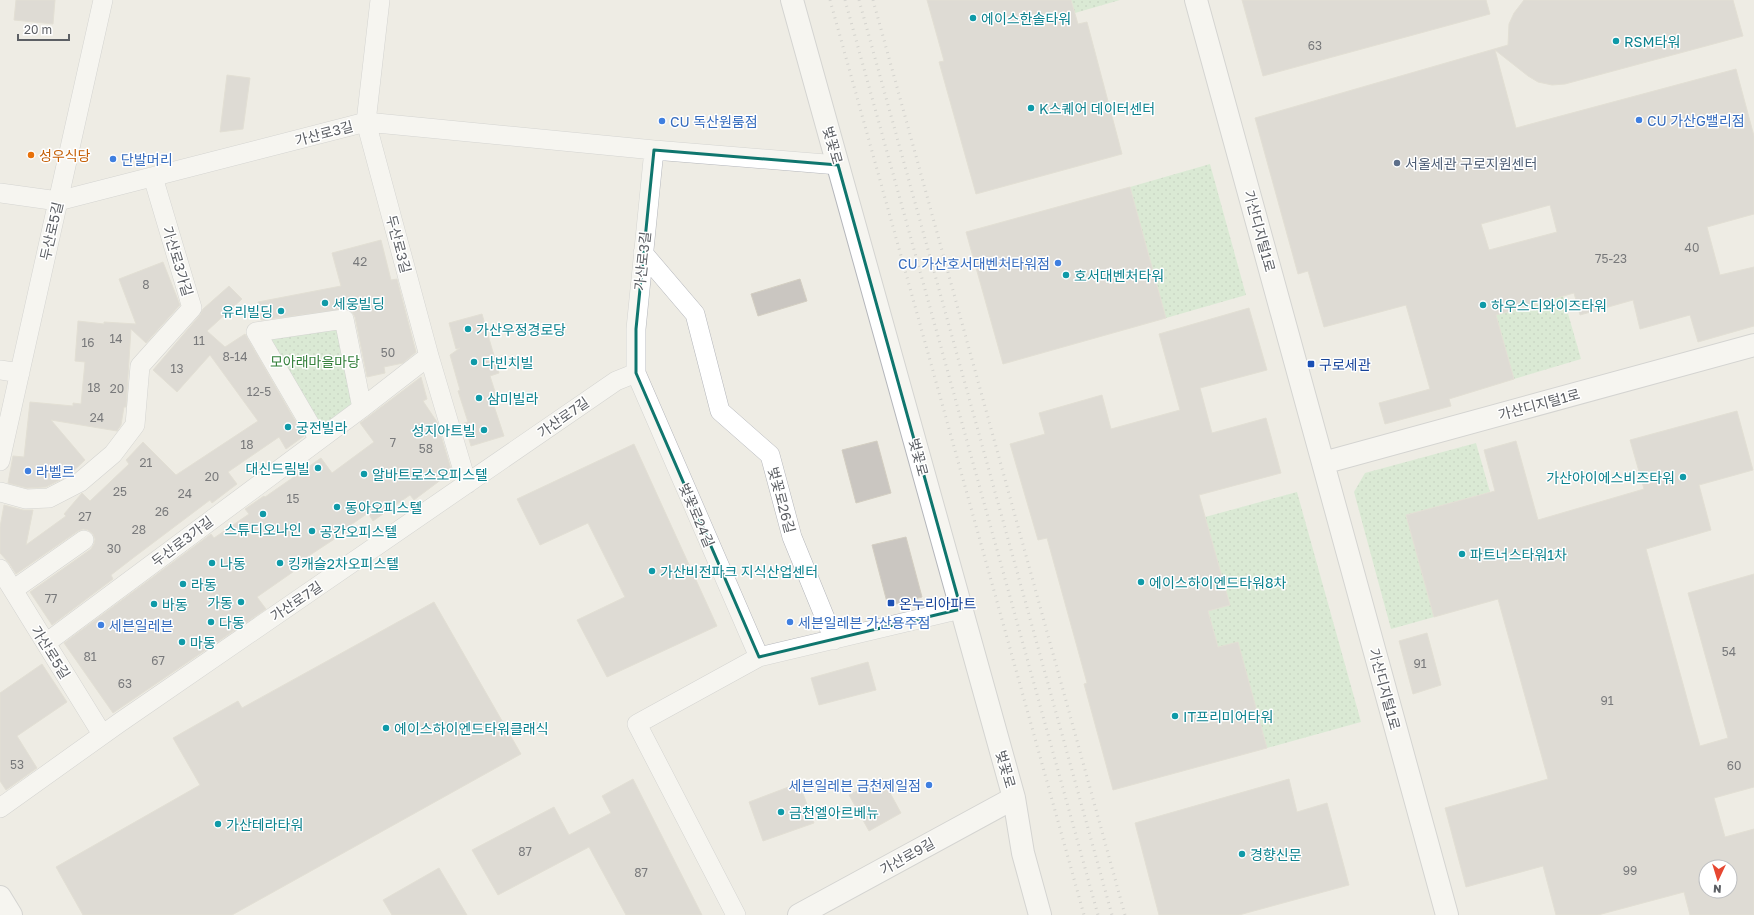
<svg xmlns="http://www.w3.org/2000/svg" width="1754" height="915" font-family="'Golos Text','Noto Sans KR',sans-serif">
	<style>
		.park { fill: url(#park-dots) }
		.building { fill: #cac6c1; stroke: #d3cec2; fill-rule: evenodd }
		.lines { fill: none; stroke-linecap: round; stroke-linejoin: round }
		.minor-casing { stroke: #b4b6bb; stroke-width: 20 }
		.tertiary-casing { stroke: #b4b6bb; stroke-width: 24 }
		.minor { stroke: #fff; stroke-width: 19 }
		.tertiary { stroke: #fff; stroke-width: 22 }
		.rail { stroke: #b3b3b4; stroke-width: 3; stroke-dasharray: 1 5; stroke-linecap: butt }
		.marked { fill: none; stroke: #0f766e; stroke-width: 3; stroke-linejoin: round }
		.culture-dot { fill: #0f9aa8; stroke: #fff; stroke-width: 1.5 }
		.shop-dot { fill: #3f7fe0; stroke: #fff; stroke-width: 1.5 }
		.food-dot { fill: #e8710a; stroke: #fff; stroke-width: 1.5 }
		.service-dot { fill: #5c6f8a; stroke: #fff; stroke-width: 1.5 }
		.transit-dot { fill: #1a4fb4; stroke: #fff; stroke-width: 1.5 }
		.labels { text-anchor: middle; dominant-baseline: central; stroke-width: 3; stroke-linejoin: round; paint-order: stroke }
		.number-label { font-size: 12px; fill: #78797b }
		.culture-label { font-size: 14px; fill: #0d838f; stroke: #fff; text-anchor: start }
		.shop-label { font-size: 14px; fill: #366cbe; stroke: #fff; text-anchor: start }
		.street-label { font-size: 14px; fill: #5c5f64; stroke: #fff }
		.food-label { font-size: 14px; fill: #c56008; stroke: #fff; text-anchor: start }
		.service-label { font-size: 14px; fill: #4e5e75; stroke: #fff; text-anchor: start }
		.park-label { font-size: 14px; fill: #36813d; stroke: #fff }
		.transit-label { font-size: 14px; fill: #164399; stroke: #fff; text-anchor: start }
	</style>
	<defs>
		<pattern id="park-dots" width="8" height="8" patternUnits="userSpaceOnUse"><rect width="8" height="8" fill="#c1e5c2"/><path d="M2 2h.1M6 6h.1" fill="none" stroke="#a0bda1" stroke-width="1.8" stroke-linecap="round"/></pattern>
	</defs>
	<rect width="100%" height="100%" fill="#eeece4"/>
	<!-- park -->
	<path class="park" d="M1071 0H1120L1075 13Z
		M1210 164 1246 295 1166 318 1130 187Z
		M1563 296 1581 359 1514 379 1496 315Z
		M344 319 362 408 319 440 256 332Z
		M1476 443 1490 492 1406 515 1434 617 1391 629 1354 492 1365 473Z
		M1297 492 1361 722 1267 748 1238 643 1218 647 1208 611 1230 605 1205 517Z"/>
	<!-- building -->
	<path class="building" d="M16 0H55L53 24 14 20Z
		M927 0H1071L1078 24 1087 22 1122 154 976 194 939 62 944 61Z
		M1242 0H1486L1490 14 1263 76Z
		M1524 0H1733L1743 36 1565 84 1552 85 1538 82 1528 76 1495 50 1516 128 1736 69 1754 136V214L1707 227 1720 275 1754 267V326L1698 342 1690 315 1640 329 1633 300 1580 315 1574 293 1496 315 1514 379 1449 399 1451 406 1385 424 1379 403 1430 389 1406 305 1324 327 1308 271 1298 274 1255 118 1508 45 1509 24 1514 13ZM1550 205 1557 232 1489 250 1481 224Z
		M227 75 250 78 243 129 220 132Z
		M1130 187 1166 318 1003 364 966 232Z
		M381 240 391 280 397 279 416 352 403 363 384 367 385 373 367 377 355 317 352 312 348 309 261 320 258 302 341 286 332 253Z
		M163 262 180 305 146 343 131 329 126 407H124L121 425 117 431 51 420 85 460 68 476 46 487 27 488 8 483 13 456 24 457 30 402 73 406V403L81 404 85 362 75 361 78 321 104 324V322L136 324 119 279Z
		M800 279 807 301 758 316 751 294Z
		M229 286 242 299 207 331 225 347 245 334 304 436 286 449 279 437 228 472 237 484 212 503 210 500 133 558 111 575 113 579 52 625 30 592 91 549 94 544 95 539 93 534 88 530 83 529 78 531 16 574 9 563 0 553V527L4 505 23 510H33L26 545 66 516 64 514 82 493 90 501 129 464 126 460 143 442 176 475 258 421 210 355 177 392 153 370 200 315 203 309Z
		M1249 308 1267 370 1200 388 1212 433 1266 418 1281 473 1199 495 1230 605 1208 611 1218 647 1238 642 1267 748 1113 790 1084 684 1087 683 1047 538 1038 540 1010 444 1045 434 1039 413 1102 395 1111 429 1180 410 1159 334Z
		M482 314 499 373 490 376 499 404 494 406 504 436 471 446 464 423 468 422 458 391 460 390 450 355 460 348 456 349 449 323Z
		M421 377 427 399 423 401 437 422 451 469 450 473 414 500 410 495 373 521 368 513 335 536 336 538 307 557 310 560 257 597 266 609 113 713 64 643 211 534 214 538 249 514 245 509 264 496 265 497 321 458 332 473 374 442 360 423Z
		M1737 411 1753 470 1699 485 1711 530 1646 549 1700 746 1728 738 1688 593 1754 574V787L1714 798 1725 837 1754 829V915H1690L1684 892 1598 915H1556L1543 866 1466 887 1445 808 1548 779 1498 599 1434 617 1406 515 1495 491 1484 450 1516 441 1538 520 1644 489 1630 440ZM1706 867H1730V891H1706Z
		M877 441 891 493 856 503 842 450Z
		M634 444 717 626 607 677 577 620 625 597 588 523 540 545 517 499Z
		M906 537 922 597 888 606 872 545Z
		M434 602 521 754 232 915H83L56 867 200 785 173 738 238 701 242 708Z
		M1427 633 1441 685 1413 694 1399 641Z
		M868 662 876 690 819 705 811 678Z
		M42 664 67 702 17 736 37 768 6 790 0 781V693Z
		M882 778 901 813 869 831 849 795Z
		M633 779 702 915H626L589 847 498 895 472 850 554 807 569 835 611 813 602 796Z
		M1289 779 1297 812 1327 803 1349 885 1239 915H1159L1135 823Z
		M799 783 814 823 763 841 749 802Z
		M439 868 467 915H392L383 900Z"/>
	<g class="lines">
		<!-- minor casing -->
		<g class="minor-casing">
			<path id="minor" d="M380 0 366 122 429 356 467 484
				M654 150 636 329V373L759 657
				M0 193 58 201 366 122 654 150 838 165
				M643 253 695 314 720 411 770 455 792 537 834 640
				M0 370 20 373
				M319 440 256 332 344 319 362 408
				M0 461 103 0
				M0 492 26 499 49 498 80 482 113 454 135 425 140 366 192 308 153 177
				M0 569 102 734
				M13 590 84 540
				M46 643 362 408 429 356
				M0 808 119 723 616 381 636 373
				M736 915 637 724 759 657 961 609"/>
		</g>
		<!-- tertiary casing -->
		<g class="tertiary-casing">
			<path id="tertiary" d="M792 0 1014 798 1023 853 1040 915
				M1196 0 1447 915
				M1323 463 1754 345
				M0 897 11 915
				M799 915 1014 798"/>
		</g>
		<!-- minor -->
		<use href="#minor" class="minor"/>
		<!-- tertiary -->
		<use href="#tertiary" class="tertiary"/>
		<!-- rail -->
		<path class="rail" d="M830 0 1084 915
			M845 0 1098 915
			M859 0 1112 915
			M873 0 1125 915"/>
	</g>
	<!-- marked area -->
	<path d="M0 0H1754V915H0ZM654 150 838 165 961 609 759 657 636 373V329Z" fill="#eeece4" fill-opacity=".55" fill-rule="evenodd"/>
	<path class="marked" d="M654 150 838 165 961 609 759 657 636 373V329Z"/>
	<!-- markers -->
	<g class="culture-dot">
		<circle cx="973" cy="18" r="4"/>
		<circle cx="1616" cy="41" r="4"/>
		<circle cx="1031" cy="108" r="4"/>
		<circle cx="1066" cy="275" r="4"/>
		<circle cx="325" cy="303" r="4"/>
		<circle cx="1483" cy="305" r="4"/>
		<circle cx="281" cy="311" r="4"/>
		<circle cx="468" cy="329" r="4"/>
		<circle cx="474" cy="362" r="4"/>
		<circle cx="479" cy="398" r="4"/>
		<circle cx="288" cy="427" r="4"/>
		<circle cx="484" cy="430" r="4"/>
		<circle cx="318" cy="468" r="4"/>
		<circle cx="364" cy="474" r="4"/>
		<circle cx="1683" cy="477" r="4"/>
		<circle cx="337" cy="507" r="4"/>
		<circle cx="263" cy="514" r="4"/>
		<circle cx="312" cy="531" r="4"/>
		<circle cx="1462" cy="554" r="4"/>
		<circle cx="212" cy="563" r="4"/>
		<circle cx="280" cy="563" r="4"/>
		<circle cx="652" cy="571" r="4"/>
		<circle cx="1141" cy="582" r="4"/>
		<circle cx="183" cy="584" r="4"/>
		<circle cx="241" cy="602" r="4"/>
		<circle cx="154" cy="604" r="4"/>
		<circle cx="211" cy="622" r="4"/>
		<circle cx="182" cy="642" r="4"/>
		<circle cx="1175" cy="716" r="4"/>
		<circle cx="386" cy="728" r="4"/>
		<circle cx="781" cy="812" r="4"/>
		<circle cx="218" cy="824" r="4"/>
		<circle cx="1242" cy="854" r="4"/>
	</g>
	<g class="shop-dot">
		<circle cx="1639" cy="120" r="4"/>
		<circle cx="662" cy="121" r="4"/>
		<circle cx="113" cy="159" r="4"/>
		<circle cx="1058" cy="263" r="4"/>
		<circle cx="28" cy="471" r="4"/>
		<circle cx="790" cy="622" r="4"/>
		<circle cx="101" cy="625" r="4"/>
		<circle cx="929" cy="785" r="4"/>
	</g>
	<circle class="food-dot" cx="31" cy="155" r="4"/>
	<circle class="service-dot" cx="1397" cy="163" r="4"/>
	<g class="transit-dot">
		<rect x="1307" y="360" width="8" height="8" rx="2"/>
		<rect x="887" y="599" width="8" height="8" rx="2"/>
	</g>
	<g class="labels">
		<!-- number labels -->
		<g class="number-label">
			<text x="1315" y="45">63</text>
			<text x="1692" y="247">40</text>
			<text x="1611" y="258">75-23</text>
			<text x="360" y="261">42</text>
			<text x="146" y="284">8</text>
			<text x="116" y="338">14</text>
			<text x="199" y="340">11</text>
			<text x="88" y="342">16</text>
			<text x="388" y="352">50</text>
			<text x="235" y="356">8-14</text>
			<text x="177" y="368">13</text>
			<text x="94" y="387">18</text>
			<text x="117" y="388">20</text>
			<text x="259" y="391">12-5</text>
			<text x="97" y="417">24</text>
			<text x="393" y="442">7</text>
			<text x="247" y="444">18</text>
			<text x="426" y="448">58</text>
			<text x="146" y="462">21</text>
			<text x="212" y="476">20</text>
			<text x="120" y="491">25</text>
			<text x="185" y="493">24</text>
			<text x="293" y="498">15</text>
			<text x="162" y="511">26</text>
			<text x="85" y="516">27</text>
			<text x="139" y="529">28</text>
			<text x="114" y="548">30</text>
			<text x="51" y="598">77</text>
			<text x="1729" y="651">54</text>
			<text x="90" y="656">81</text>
			<text x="158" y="660">67</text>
			<text x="1420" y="663">91</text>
			<text x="125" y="683">63</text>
			<text x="1607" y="700">91</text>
			<text x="17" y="764">53</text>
			<text x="1734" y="765">60</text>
			<text x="525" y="851">87</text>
			<text x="1630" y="870">99</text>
			<text x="641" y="872">87</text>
		</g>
		<!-- culture labels -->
		<g class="culture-label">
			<text x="981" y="18">에이스한솔타워</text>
			<text x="1624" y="41">RSM타워</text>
			<text x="1039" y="108">K스퀘어 데이터센터</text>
			<text x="1074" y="275">호서대벤처타워</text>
			<text x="333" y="303">세웅빌딩</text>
			<text x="1491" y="305">하우스디와이즈타워</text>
			<text x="273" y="311" text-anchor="end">유리빌딩</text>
			<text x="476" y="329">가산우정경로당</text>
			<text x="482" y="362">다빈치빌</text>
			<text x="487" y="398">삼미빌라</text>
			<text x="296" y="427">궁전빌라</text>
			<text x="476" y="430" text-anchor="end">성지아트빌</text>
			<text x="310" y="468" text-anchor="end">대신드림빌</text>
			<text x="372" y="474">알바트로스오피스텔</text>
			<text x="1675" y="477" text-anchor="end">가산아이에스비즈타워</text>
			<text x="345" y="507">동아오피스텔</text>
			<text x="263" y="529" text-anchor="middle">스튜디오나인</text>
			<text x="320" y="531">공간오피스텔</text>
			<text x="1470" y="554">파트너스타워1차</text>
			<text x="220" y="563">나동</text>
			<text x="288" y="563">킹캐슬2차오피스텔</text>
			<text x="660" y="571">가산비전파크 지식산업센터</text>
			<text x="1149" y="582">에이스하이엔드타워8차</text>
			<text x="191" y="584">라동</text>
			<text x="233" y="602" text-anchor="end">가동</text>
			<text x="162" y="604">바동</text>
			<text x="219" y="622">다동</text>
			<text x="190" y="642">마동</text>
			<text x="1183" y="716">IT프리미어타워</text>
			<text x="394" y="728">에이스하이엔드타워클래식</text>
			<text x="789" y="812">금천엘아르베뉴</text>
			<text x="226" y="824">가산테라타워</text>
			<text x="1250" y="854">경향신문</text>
		</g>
		<!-- shop labels -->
		<g class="shop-label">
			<text x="1647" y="120">CU 가산G밸리점</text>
			<text x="670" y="121">CU 독산원룸점</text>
			<text x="121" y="159">단발머리</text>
			<text x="1050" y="263" text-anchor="end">CU 가산호서대벤처타워점</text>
			<text x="36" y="471">라벨르</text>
			<text x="798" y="622">세븐일레븐 가산용주점</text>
			<text x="109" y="625">세븐일레븐</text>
			<text x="921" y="785" text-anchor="end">세븐일레븐 금천제일점</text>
		</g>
		<!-- street labels -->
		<g class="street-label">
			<text transform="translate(324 133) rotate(-15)">가산로3길</text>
			<text transform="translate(833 145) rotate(74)">벚꽃로</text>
			<text transform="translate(51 231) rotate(-77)">두산로5길</text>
			<text transform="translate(1260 231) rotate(75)">가산디지털1로</text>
			<text transform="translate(399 244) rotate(75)">두산로3길</text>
			<text transform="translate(178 261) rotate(73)">가산로3가길</text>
			<text transform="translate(642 261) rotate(-84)">가산로3길</text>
			<text transform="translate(1539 404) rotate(-15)">가산디지털1로</text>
			<text transform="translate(563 417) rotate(-35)">가산로7길</text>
			<text transform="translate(919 457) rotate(75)">벚꽃로</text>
			<text transform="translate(782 500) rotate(75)">벚꽃로26길</text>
			<text transform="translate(697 515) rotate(67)">벚꽃로24길</text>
			<text transform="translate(182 541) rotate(-37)">두산로3가길</text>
			<text transform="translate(296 601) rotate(-34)">가산로7길</text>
			<text transform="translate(51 652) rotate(58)">가산로5길</text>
			<text transform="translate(1385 689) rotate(75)">가산디지털1로</text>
			<text transform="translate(1006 769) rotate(74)">벚꽃로</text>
			<text transform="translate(907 856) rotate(-29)">가산로9길</text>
		</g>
		<!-- food labels -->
		<g class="food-label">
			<text x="39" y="155">성우식당</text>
		</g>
		<!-- service labels -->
		<g class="service-label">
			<text x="1405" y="163">서울세관 구로지원센터</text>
		</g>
		<!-- park labels -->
		<g class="park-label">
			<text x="315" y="361">모아래마을마당</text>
		</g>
		<!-- transit labels -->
		<g class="transit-label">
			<text x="1319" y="364">구로세관</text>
			<text x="899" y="603">온누리아파트</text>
		</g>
	</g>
	<!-- north arrow -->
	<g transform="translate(1718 879) rotate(184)"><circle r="19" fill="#ffffff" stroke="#bebfc1"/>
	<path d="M0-3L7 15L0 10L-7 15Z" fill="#e64732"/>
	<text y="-6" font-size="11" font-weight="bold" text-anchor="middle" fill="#5c5f64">N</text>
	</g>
	<!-- scale -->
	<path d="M18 34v6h51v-6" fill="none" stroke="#5c5f64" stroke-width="2"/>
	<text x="24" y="34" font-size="12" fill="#5c5f64" stroke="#ffffff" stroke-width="3" paint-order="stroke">20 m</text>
</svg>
